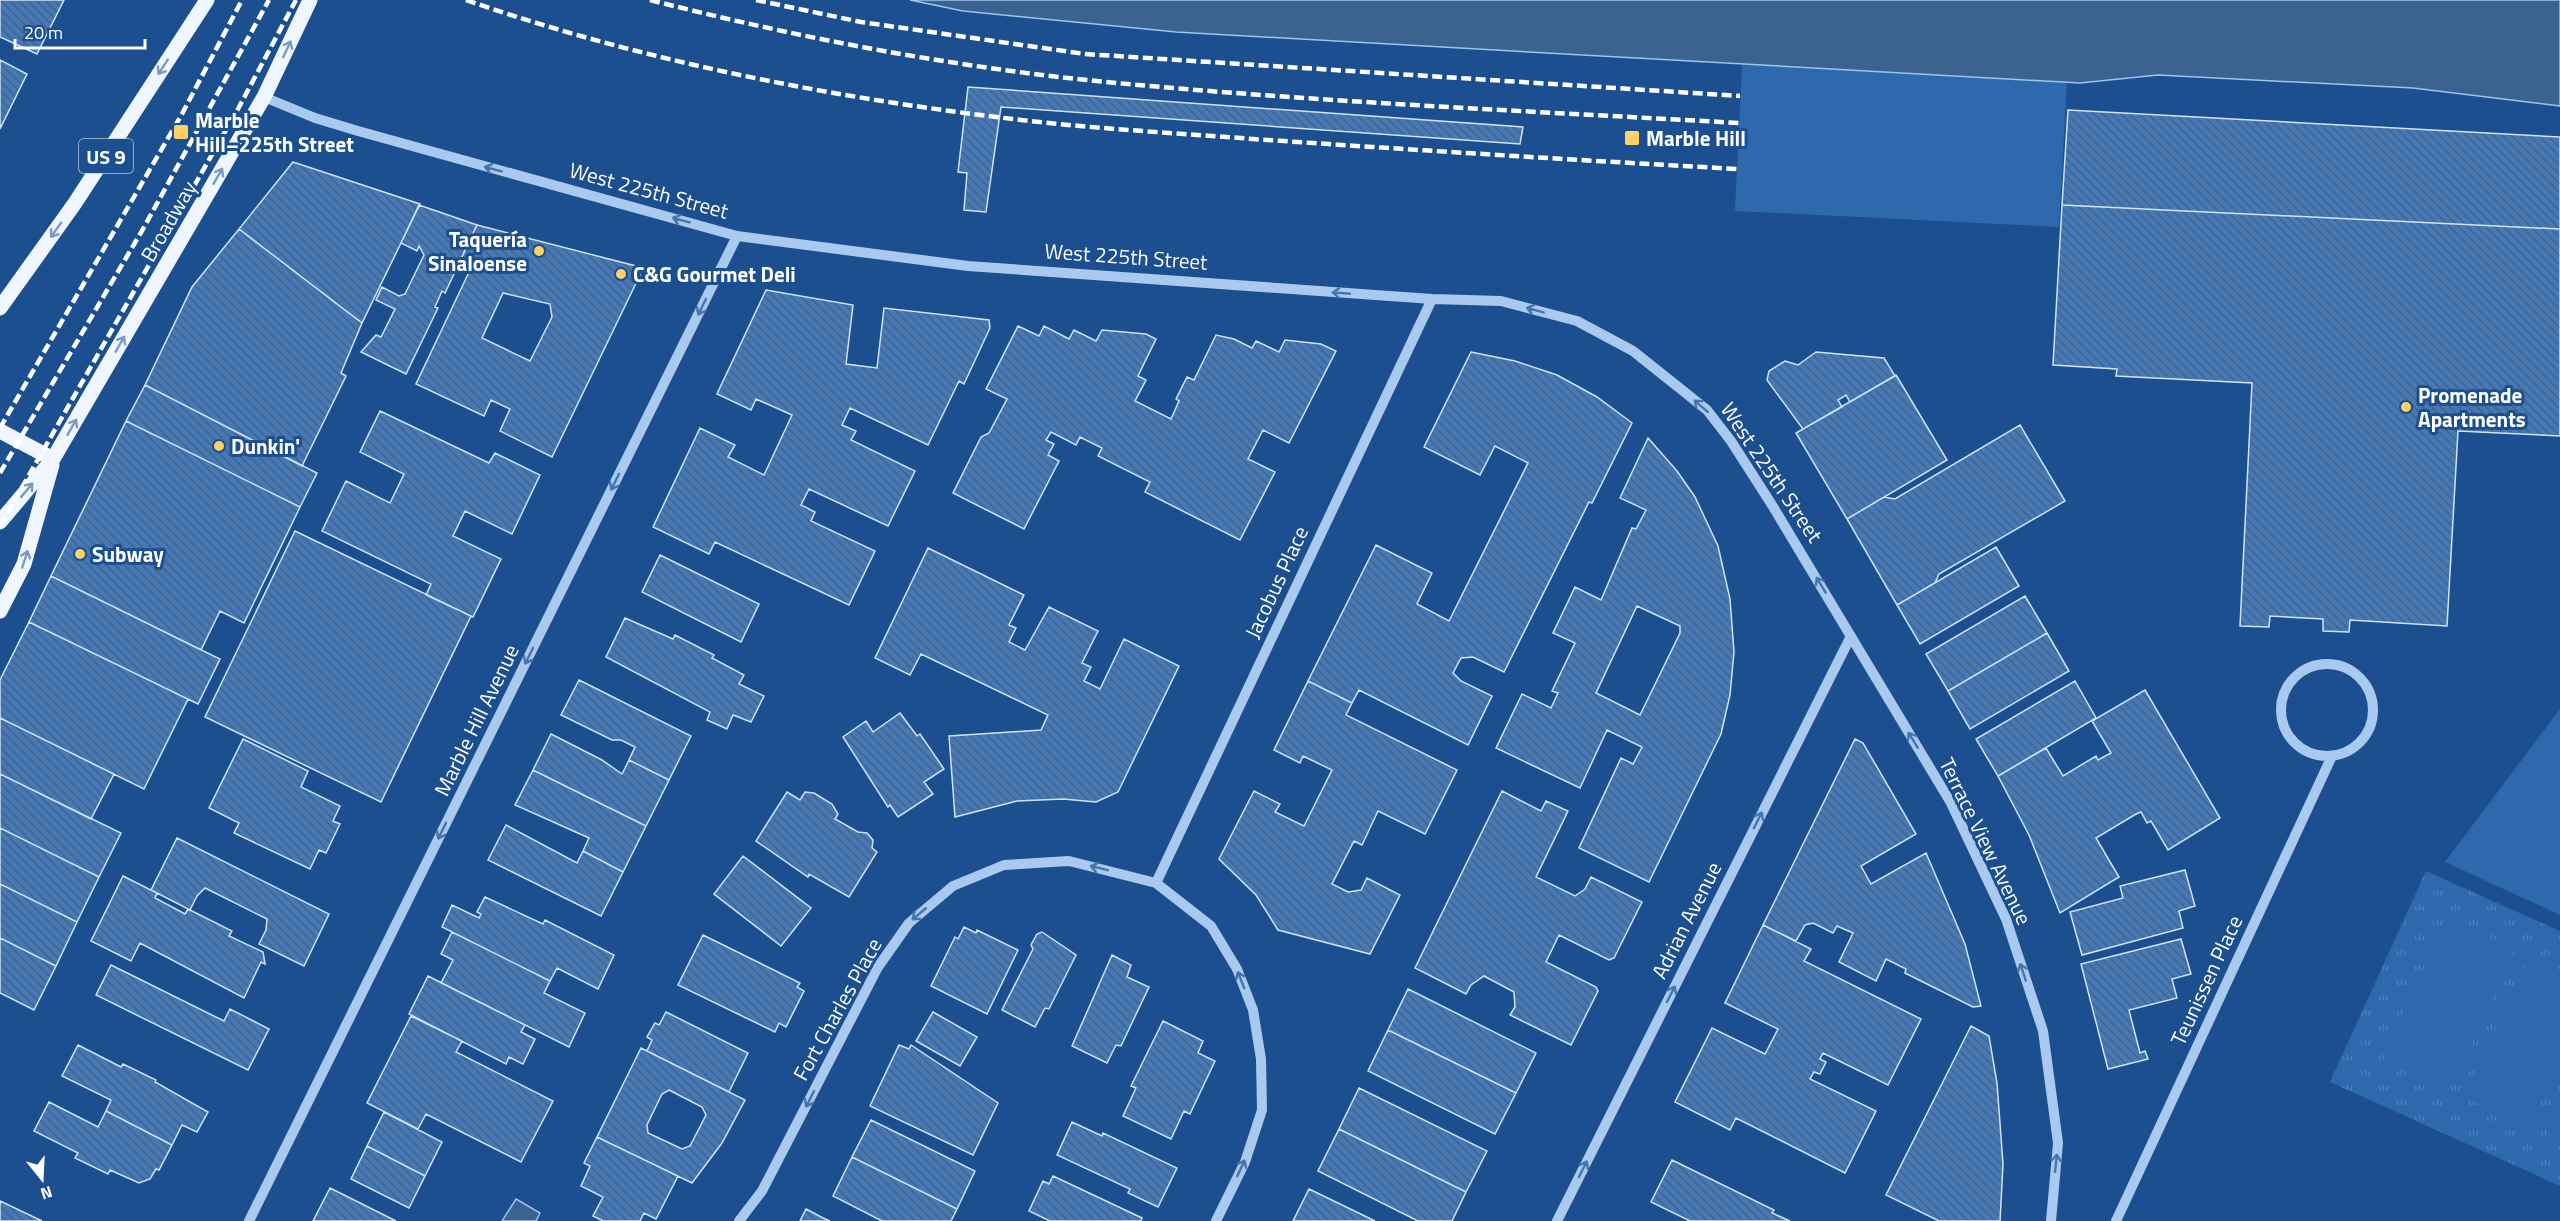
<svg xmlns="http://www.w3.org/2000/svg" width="2560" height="1221" font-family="'Titillium Web',sans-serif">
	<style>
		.grass { fill: url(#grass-tufts) }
		.pitch { fill: #2e69ad }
		.water { fill: #3c6290; stroke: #9cc4f0; stroke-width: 1.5 }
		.building { fill: url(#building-back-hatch); stroke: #cfe3fa; stroke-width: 1.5; fill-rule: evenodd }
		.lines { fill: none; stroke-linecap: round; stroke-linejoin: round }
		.minor { stroke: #a9c9ee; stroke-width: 10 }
		.major { stroke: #f0f6ff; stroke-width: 15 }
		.rail { stroke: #fff; stroke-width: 4.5; stroke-dasharray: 10 4.5; stroke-linecap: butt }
		.oneway { stroke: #7b9ac1 }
		.oneway2 { stroke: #4674ac }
		.poi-dot { fill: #ffd166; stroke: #1b4f8f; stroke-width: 2 }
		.labels { text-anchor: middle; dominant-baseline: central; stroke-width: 6; stroke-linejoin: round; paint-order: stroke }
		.shield { fill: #1b4f8f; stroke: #bbcadd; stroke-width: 1.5 }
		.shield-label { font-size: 20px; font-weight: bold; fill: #fff }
		.poi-label { font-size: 21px; font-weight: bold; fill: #fff; stroke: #1b4f8f; text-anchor: start }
		.street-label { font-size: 21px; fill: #fff; stroke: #1b4f8f }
	</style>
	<defs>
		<pattern id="grass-tufts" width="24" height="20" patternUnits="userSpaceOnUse" patternTransform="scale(1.5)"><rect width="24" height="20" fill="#2e69ad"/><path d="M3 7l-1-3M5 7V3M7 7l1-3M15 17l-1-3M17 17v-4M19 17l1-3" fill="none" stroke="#4d80b9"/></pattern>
		<pattern id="building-back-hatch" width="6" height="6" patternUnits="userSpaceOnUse" patternTransform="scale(1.5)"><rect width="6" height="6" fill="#4478b7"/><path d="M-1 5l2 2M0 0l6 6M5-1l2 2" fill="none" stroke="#486282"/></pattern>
	</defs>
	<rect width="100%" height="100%" fill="#1b4f8f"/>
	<!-- grass -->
	<path class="grass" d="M2426 871 2560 931V1186L2330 1082Z"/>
	<!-- pitch -->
	<path class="pitch" d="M1743 47 2068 62 2059 227 1735 211Z
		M2560 709V915L2445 862Z
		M2449 918 2515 949 2449 1090 2383 1060Z
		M2530 956 2560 970V1062L2529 1127 2463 1097Z
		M2560 1108V1141L2548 1135Z"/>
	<!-- water -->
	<path class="water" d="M910 0H2560V106L2413 88 2158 75 2080 83 1176 32 963 11Z
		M516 1199 540 1213 536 1221H502Z"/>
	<!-- building -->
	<path class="building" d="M0 0H64L37 54 0 37Z
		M0 60 27 74 0 129Z
		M968 87 1523 127 1520 144 1001 107 986 212 964 210 967 173 958 172Z
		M2068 110 2560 137V229L2062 205Z
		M293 162 420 204 362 323 239 229Z
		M419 205 477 225 445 293 442 291 435 307 438 308 406 374 361 352 376 335 381 337 395 309 376 300 382 287 399 296 405 294 424 255 419 246 417 251 401 243Z
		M2062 205 2560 229V436L2458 431 2447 626 2350 620 2349 632 2323 631V619L2270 616 2269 627 2240 626 2252 383 2116 376 2117 369 2053 365Z
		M477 225 636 266 640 275 552 457 500 431 510 409 491 400 484 416 416 384 470 270 458 265ZM503 293 550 304 552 317 530 361 482 338Z
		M239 229 362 323 341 373 346 376 302 466 145 385 192 287Z
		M766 290 853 305 846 364 877 368 884 308 989 320 990 328 964 384 959 381 928 445 850 408 842 425 856 431 851 440 915 471 888 526 809 489 801 505 815 512 811 521 875 551 849 605 715 542 709 554 653 527 700 428 735 445 728 457 764 475 792 415 756 399 751 410 717 394Z
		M1018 326 1039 336 1044 326 1069 339 1074 330 1096 341 1102 330 1146 334 1156 339 1138 376 1146 380 1135 401 1171 419 1179 401 1176 399 1187 377 1194 380 1216 335 1234 339 1252 348 1256 341 1279 352 1285 340 1321 344 1336 351 1289 443 1263 430 1248 459 1275 472 1240 540 1145 492 1150 482 1098 456 1102 448 1080 437 1076 445 1051 432 1046 440 1054 444 1048 455 1059 461 1024 529 953 493 981 437 989 433 1007 399 986 389Z
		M1471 352 1515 361 1557 375 1597 397 1632 423 1592 503 1589 502 1504 672 1473 657 1461 658 1453 673 1461 681 1492 696 1468 745 1359 690 1352 703 1308 681 1376 545 1432 573 1417 604 1449 621 1528 463 1495 446 1480 475 1424 447Z
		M1816 352 1884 358 1895 376 1850 402 1846 395 1838 400 1842 407 1803 429 1767 380 1769 371 1785 361 1798 365Z
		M1896 375 1947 460 1847 519 1796 433Z
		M145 385 317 473 300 507 126 421Z
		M380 411 489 463 495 453 540 475 512 534 465 511 453 536 501 559 473 617 426 595 431 584 322 531 346 481 390 503 404 474 360 452Z
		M126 421 300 507 244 623 220 611 201 650 51 576Z
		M2020 425 2065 501 1939 574 1935 583 1897 605 1847 519 1884 497 1895 499Z
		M1648 438 1677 471 1695 497 1718 546 1730 599 1734 652 1730 695 1721 734 1649 882 1579 848 1621 758 1633 764 1642 747 1607 730 1580 788 1496 748 1522 694 1551 708 1558 693 1552 691 1575 643 1553 633 1575 587 1601 600 1632 528 1636 529 1646 510 1620 498ZM1637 606 1680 626V633L1640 715 1596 693Z
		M295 531 471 616 381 802 205 717Z
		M1996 547 2019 586 1920 644 1897 605Z
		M928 548 1024 595 1009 625 1016 628 1009 642 1025 650 1049 607 1098 631 1082 663 1091 667 1084 681 1100 689 1124 639 1179 666 1118 792 1096 802 1063 799 1017 801 955 817 949 736 1041 730 1048 715 921 654 910 675 875 658Z
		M660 555 759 604 741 642 642 592Z
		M51 576 220 659 198 704 29 622Z
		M2025 596 2047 633 1948 691 1926 654Z
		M625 618 673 639 675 635 714 655 712 658 744 675 739 684 764 696 751 722 733 715 727 729 707 720 710 712 606 657Z
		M29 622 188 699 144 789 0 718V680Z
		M2047 633 2069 671 1970 729 1948 691Z
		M579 680 691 736 669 780 629 760 635 747 621 740H612L561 715Z
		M1308 681 1352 703 1346 715 1457 770 1425 834 1378 811 1362 845 1354 841 1332 884 1348 892 1361 890 1367 878 1400 895 1370 954 1278 930 1256 895 1219 859 1254 791 1280 804 1275 812 1304 826 1332 770 1303 756 1300 763 1274 750Z
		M2075 681 2096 718 1998 776 1976 739Z
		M2145 690 2220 818 2168 850 2151 821 2147 823 2141 812 2136 814 2096 838 2119 877 2060 913 2029 835 1998 776 2046 748 2063 776 2096 756 2098 760 2111 753 2092 721Z
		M900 713 917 736 920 734 944 769 924 782 933 794 898 817 890 805 888 807 843 737 866 721 873 732Z
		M0 718 114 774 91 819 0 774Z
		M551 734 602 760 622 774 629 760 669 780 646 826 533 770Z
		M243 739 308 771 301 787 340 806 333 821 340 824 326 853 319 850 310 869 234 833 239 823 209 808Z
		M1855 739 1863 743 1916 834 1861 866 1871 884 1926 853 1965 944 1981 1006 1973 1007 1905 973 1906 969 1886 959 1876 981 1839 962 1853 933 1837 926 1833 933 1813 923 1805 925 1796 941 1763 925Z
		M533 770 646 826 623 872 583 851 589 838 515 805Z
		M0 774 121 833 99 877 0 828Z
		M1502 791 1541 811 1546 801 1568 811 1536 877 1575 896 1585 889 1591 877 1642 902 1614 958 1609 960 1559 935 1546 962 1596 987 1598 991 1571 1045 1510 1015 1515 1007 1514 992 1484 976 1471 985 1466 994 1415 968Z
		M787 792 800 800 805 792 814 793 832 804 838 814 835 819 858 832 867 833 873 840 872 848 877 852 849 897 809 874 808 877 756 841Z
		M506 825 577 863 583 851 623 872 601 916 488 860Z
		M0 828 99 877 77 922 0 884Z
		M177 838 329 914 304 966 259 944 266 930 267 919 205 888 197 896 190 910 151 890Z
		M743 856 811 908 781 946 714 894Z
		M2185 870 2195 906 2179 911 2183 928 2082 955 2070 912 2123 898 2120 886Z
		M123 876 157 893 155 898 185 914 188 909 232 931 229 936 263 952 265 964 261 962 244 998 140 943 131 961 91 941Z
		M0 884 77 922 56 966 0 938Z
		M485 897 543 924 545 920 614 955 598 989 557 968 550 981 442 927 452 905 479 918 481 914 477 912Z
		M1763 925 1811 949 1804 961 1921 1019 1888 1085 1823 1053 1820 1059 1826 1062 1820 1074 1814 1072 1810 1079 1876 1111 1845 1173 1736 1118 1730 1130 1675 1102 1712 1028 1765 1054 1778 1029 1725 1003Z
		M964 927 976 933 977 930 1018 950 987 1014 931 986 955 937 958 939Z
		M452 932 550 981 544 993 585 1013 569 1047 441 983 453 960 441 954Z
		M1042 932 1076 955 1049 1009 1045 1008 1035 1027 1002 1010 1033 949 1031 945 1037 934Z
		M703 935 800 983 797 987 804 991 786 1027 779 1023 775 1032 678 985Z
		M0 938 56 966 34 1010 0 993Z
		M2181 939 2191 974 2172 979 2177 998 2129 1010 2140 1053 2145 1051 2148 1059 2108 1069 2081 964Z
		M1112 955 1131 965 1127 977 1149 987 1121 1046 1116 1045 1107 1063 1072 1046Z
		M111 965 224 1021 230 1009 269 1029 248 1070 96 995Z
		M428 976 525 1025 521 1032 535 1039 523 1064 509 1057 506 1064 409 1014Z
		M1408 989 1536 1053 1516 1093 1388 1030Z
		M666 1012 748 1053 729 1092 647 1051 652 1040 647 1037 655 1023 659 1025Z
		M933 1012 977 1037 960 1066 916 1041Z
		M411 1016 462 1041 456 1052 553 1101 521 1162 426 1114 418 1129 367 1103Z
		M1163 1021 1203 1041 1198 1053 1215 1061 1190 1114 1184 1111 1171 1139 1123 1116 1136 1088 1131 1086Z
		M1971 1026 1989 1036 1997 1083 2003 1164 2000 1221H1939L1886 1195Z
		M1388 1030 1516 1093 1495 1134 1368 1071Z
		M78 1045 121 1067 123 1064 156 1080 155 1082 208 1112 197 1132 182 1125 172 1145 106 1111 111 1100 62 1076Z
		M899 1045 909 1049 911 1045 998 1103 973 1155 870 1106Z
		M641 1048 745 1100 722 1143 692 1183 597 1137ZM669 1090 702 1107 706 1115 690 1146 682 1149 648 1133 647 1125 662 1094Z
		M1359 1088 1487 1151 1466 1192 1339 1129Z
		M49 1102 98 1127 106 1111 172 1145 159 1170 156 1169 150 1179 139 1183 110 1170 108 1174 75 1158 78 1153 34 1131Z
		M384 1112 442 1142 425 1176 367 1146Z
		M871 1120 975 1171 957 1209 852 1157Z
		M1072 1122 1102 1136 1103 1133 1177 1168 1158 1207 1128 1193 1130 1189 1057 1155Z
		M1339 1129 1466 1192 1452 1221H1418L1318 1171Z
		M597 1137 678 1176 656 1219 644 1213 640 1221H603L593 1216 603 1197 581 1186 590 1166 584 1163Z
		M367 1146 425 1176 409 1208 351 1179Z
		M852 1157 957 1209 951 1221H882L833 1196Z
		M1672 1160 1774 1210 1772 1213 1790 1221H1690L1651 1202Z
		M1053 1176 1142 1218 1141 1221H1050L1029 1211 1043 1181 1049 1184Z
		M330 1188 396 1221H313Z
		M1309 1189 1375 1221H1293Z
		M0 1201 42 1221H0Z
		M806 1209 823 1218 830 1221H800Z"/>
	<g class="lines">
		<!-- minor -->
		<path class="minor" d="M264 97 315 118 358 131 737 236 968 266 1432 299 1501 301 1577 321 1633 351 1707 410 1731 441 1772 505 1951 803 2006 919 2043 1031 2058 1143 2051 1221
			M2281 710a46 46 0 1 1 92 0a46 46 0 1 1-92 0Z
			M1156 883 1432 299
			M249 1221 737 236
			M739 1221 762 1191 878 967 909 923 953 886 1004 865 1069 861 1156 883 1211 926 1237 969 1253 1010 1261 1059 1262 1110 1245 1162 1216 1221
			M1557 1221 1851 636
			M2116 1221 2332 756"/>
		<!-- major -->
		<path class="major" d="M0 308 75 203 207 0
			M0 431 53 459
			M0 522 53 459 264 97 310 0
			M0 611 24 564 52 465"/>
		<!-- rail -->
		<path class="rail" d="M466 0C645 62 833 98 1021 120 1098 129 1176 133 1253 139 1414 150 1575 160 1737 169
			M650 0C799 38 953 67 1106 82 1316 102 1528 111 1739 123
			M756 0 861 22 1085 54 1740 96
			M0 428 182 114 242 0
			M0 473 143 229 269 0
			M0 526 238 109 296 0"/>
	</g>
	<!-- one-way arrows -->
	<defs><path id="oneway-shaft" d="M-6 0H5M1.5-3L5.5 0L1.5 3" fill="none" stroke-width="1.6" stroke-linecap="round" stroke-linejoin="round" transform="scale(1.5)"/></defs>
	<g class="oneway">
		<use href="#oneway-shaft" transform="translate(287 49) rotate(-65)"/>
		<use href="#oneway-shaft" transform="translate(163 67) rotate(123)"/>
		<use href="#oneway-shaft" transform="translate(218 176) rotate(-60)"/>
		<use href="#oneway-shaft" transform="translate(56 230) rotate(125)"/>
		<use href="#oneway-shaft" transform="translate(120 344) rotate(-60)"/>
		<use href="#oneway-shaft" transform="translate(72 427) rotate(-60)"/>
		<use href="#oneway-shaft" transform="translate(27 490) rotate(-50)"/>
		<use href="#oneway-shaft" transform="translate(25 559) rotate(-72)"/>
	</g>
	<g class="oneway2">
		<use href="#oneway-shaft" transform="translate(493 169) rotate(-165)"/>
		<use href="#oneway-shaft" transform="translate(681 220) rotate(-165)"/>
		<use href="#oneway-shaft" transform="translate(1341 293) rotate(-176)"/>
		<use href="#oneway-shaft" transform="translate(702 307) rotate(116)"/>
		<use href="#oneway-shaft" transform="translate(1535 310) rotate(-165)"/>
		<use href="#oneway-shaft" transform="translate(1701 406) rotate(-139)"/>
		<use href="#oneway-shaft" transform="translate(615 482) rotate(116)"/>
		<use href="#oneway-shaft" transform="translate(1821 585) rotate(-121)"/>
		<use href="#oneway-shaft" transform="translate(529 656) rotate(116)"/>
		<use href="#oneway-shaft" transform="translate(1913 740) rotate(-121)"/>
		<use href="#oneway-shaft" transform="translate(1758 820) rotate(-63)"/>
		<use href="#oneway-shaft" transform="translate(442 831) rotate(116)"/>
		<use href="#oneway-shaft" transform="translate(1099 868) rotate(-166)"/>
		<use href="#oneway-shaft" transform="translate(919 914) rotate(140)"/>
		<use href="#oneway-shaft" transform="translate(2023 972) rotate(-108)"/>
		<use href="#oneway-shaft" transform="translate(1241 980) rotate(-112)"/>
		<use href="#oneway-shaft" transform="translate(1671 994) rotate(-63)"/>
		<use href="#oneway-shaft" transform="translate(810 1099) rotate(117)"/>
		<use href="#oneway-shaft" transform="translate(2056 1163) rotate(-84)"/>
		<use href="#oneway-shaft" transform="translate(1241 1168) rotate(-65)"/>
		<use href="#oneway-shaft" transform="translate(1583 1169) rotate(-63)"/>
	</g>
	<!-- markers -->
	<g class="poi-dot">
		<rect x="173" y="124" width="16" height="16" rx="3"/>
		<rect x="1624" y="130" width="16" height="16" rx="3"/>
		<circle cx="539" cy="251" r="6"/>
		<circle cx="621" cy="274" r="6"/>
		<circle cx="2406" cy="407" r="6"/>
		<circle cx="219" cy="446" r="6"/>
		<circle cx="80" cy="554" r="6"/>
	</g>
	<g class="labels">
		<!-- shield labels -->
		<rect class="shield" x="79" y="139" width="54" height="34" rx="4.5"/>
		<g class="shield-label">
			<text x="106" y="156">US 9</text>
		</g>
		<!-- poi labels -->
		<g class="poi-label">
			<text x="195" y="120">Marble<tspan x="195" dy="24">Hill–225th Street</tspan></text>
			<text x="1646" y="138">Marble Hill</text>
			<text x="527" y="239" text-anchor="end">Taquería<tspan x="527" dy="24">Sinaloense</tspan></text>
			<text x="633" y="274">C&amp;G Gourmet Deli</text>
			<text x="2418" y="395">Promenade<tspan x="2418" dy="24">Apartments</tspan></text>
			<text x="231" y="446">Dunkin'</text>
			<text x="92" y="554">Subway</text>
		</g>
		<!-- street labels -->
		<g class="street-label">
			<text transform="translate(649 190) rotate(15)">West 225th Street</text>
			<text transform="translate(168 221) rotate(-60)">Broadway</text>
			<text transform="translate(1126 256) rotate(4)">West 225th Street</text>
			<text transform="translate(1772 472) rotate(56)">West 225th Street</text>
			<text transform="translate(1276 582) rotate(-65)">Jacobus Place</text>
			<text transform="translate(476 720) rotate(-64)">Marble Hill Avenue</text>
			<text transform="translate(1986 841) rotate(64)">Terrace View Avenue</text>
			<text transform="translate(1686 920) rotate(-63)">Adrian Avenue</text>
			<text transform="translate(2206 980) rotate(-65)">Teunissen Place</text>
			<text transform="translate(837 1009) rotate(-61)">Fort Charles Place</text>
		</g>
	</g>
	<!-- north arrow -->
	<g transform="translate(42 1179) rotate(162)" stroke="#1b4f8f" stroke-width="4.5" paint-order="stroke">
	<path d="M0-4.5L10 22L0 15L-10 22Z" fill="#ffffff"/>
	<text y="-9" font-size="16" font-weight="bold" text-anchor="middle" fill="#ffffff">N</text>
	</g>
	<!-- scale -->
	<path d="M15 39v9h130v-9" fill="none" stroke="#ffffff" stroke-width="3"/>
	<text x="24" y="39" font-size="18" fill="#ffffff" stroke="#1b4f8f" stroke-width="4.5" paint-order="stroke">20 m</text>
</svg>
